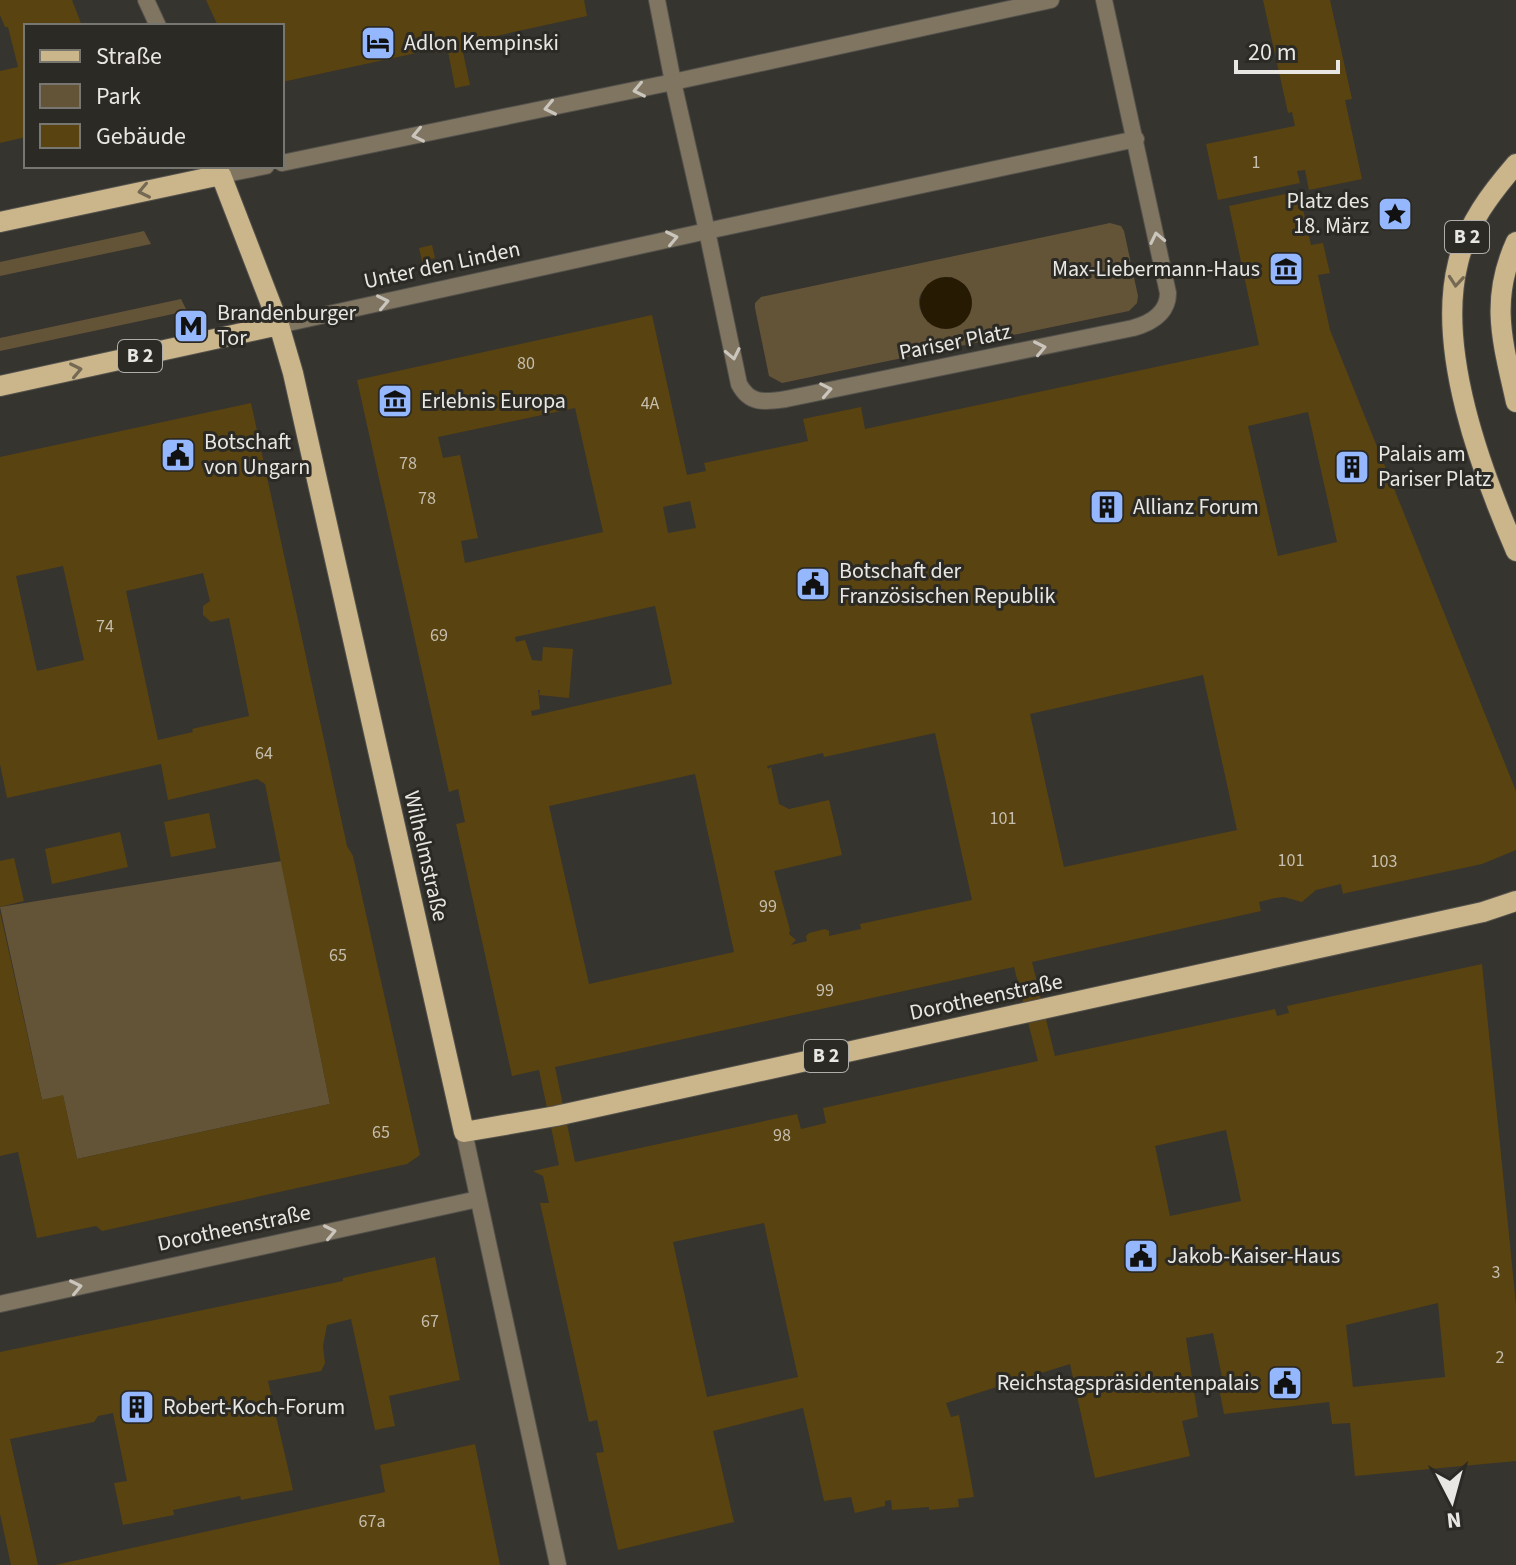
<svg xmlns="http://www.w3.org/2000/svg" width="1516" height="1565" font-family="'Source Sans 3',sans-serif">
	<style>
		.green { fill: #635438; fill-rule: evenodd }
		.water { fill: #261a02 }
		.building { fill: #594310; fill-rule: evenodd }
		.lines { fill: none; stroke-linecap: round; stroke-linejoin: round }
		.service-casing { stroke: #53514c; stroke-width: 18 }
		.minor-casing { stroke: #53514c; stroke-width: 18 }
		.tertiary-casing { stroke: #53514c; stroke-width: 18 }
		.primary-casing { stroke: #53514c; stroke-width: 22 }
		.service { stroke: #807561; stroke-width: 16 }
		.minor { stroke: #807561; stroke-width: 16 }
		.tertiary { stroke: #807561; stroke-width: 16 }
		.primary { stroke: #cbb58b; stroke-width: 20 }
		.oneway { stroke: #cac5bd }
		.oneway2 { stroke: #746953 }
		.labels { text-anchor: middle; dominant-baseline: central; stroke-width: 6; stroke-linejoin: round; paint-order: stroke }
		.number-label { font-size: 18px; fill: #c5beaf }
		.shield { fill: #2c2a25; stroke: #b0aeab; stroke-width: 2 }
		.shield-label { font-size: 20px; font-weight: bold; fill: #e9e7e4 }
		.poi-label { font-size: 22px; fill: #e9e7e4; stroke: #2c2a25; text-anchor: start }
		.street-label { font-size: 22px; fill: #e9e7e4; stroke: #2c2a25 }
	</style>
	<rect width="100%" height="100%" fill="#36342f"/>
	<!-- green -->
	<path class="green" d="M1110 223 1121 226 1124 231 1138 296 1137 303 1129 311 782 383 769 376 755 308V303L761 297ZM952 277 966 287V319L952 328 928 322C907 298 926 280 952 277Z
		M144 231 151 244 0 276V262Z
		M181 299 187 311 0 351V338Z
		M282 861 330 1104 77 1159 63 1096 42 1100 0 907Z"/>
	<!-- water -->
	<path class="water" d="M920 303a26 26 0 1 1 52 0a26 26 0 1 1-52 0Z"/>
	<!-- building -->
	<path class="building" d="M0 0H72L82 26H26V137L0 143V71L18 67 8 27H5L0 15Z
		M206 0H584L587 16 473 41 474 46 462 48 470 85 455 88 448 51 436 53 435 49 282 82V26H218Z
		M1263 0H1330L1352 99 1345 100 1362 179 1309 190 1305 170 1297 171 1300 183 1218 200 1206 144 1295 126 1292 112 1288 113Z
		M1299 191 1311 245 1323 243 1328 265 1330 273 1318 275 1330 330 1516 791V850L1482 864 1346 893 1343 894 1341 884 1316 890 1302 902 1284 897 1275 898 1259 902 1261 911 1032 962 1055 1056 1275 1009 1277 1016 1289 1013 1287 1006 1482 964 1516 1305V1461L1355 1476 1350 1423 1332 1424 1329 1402 1224 1414 1217 1378 1222 1377 1213 1333 1186 1338 1198 1417 1182 1421 1190 1456 1095 1478 1070 1364 946 1403 951 1417 959 1415 974 1497 958 1499 959 1507 929 1510V1507L892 1510 891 1500 885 1501V1506L855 1513 851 1497 824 1501 803 1408 713 1431 734 1522 618 1550 596 1453 604 1452 597 1420 589 1422 540 1203H549L543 1176 533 1171 559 1165 539 1070 512 1076 456 824 465 822 458 789 449 792 357 380 652 315 687 475 706 471 704 463 808 441 803 419 861 407 865 429 1259 345 1229 206ZM575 408 603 532 465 563 461 541 478 538 460 455 443 458 438 437ZM1308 412 1337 542 1278 556 1248 426ZM690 501 696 528 668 533 663 507ZM655 606 672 684 532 716 531 711 540 709 538 690H540L539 695 569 698 573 649 543 647 542 661 532 660 525 640 516 642 515 637ZM1203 675 1237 830 1064 867 1030 714ZM935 733 972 900 860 924 861 929 829 936V931L825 929 809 933 806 936 807 941 791 945 796 940 789 934 790 930 774 871 842 855 829 800 789 809 779 804 771 767 768 769 767 766 823 753 824 757ZM695 774 734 952 589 984 549 806ZM1014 967 1038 1061 823 1108 826 1123 801 1129 797 1114 575 1162 555 1067ZM1226 1130 1241 1201 1170 1216 1155 1146ZM764 1223 798 1377 707 1397 673 1242ZM1438 1303 1445 1377 1353 1387 1346 1325Z
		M432 245 435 258 422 261 419 248Z
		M251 403 347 846 353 856 420 1155 407 1164 102 1231 96 1226 91 1227 37 1238 18 1152 0 1156V912L42 1100 63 1095 77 1159 330 1104 265 784 257 779 168 800 161 764 7 798 0 764V457ZM63 566 84 660 37 671 16 576ZM203 573 210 601 203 606V615L211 622 229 618 249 716 196 728 192 729 193 732 158 740 126 591Z
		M209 813 216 848 171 857 164 822Z
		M120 832 128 867 52 884 45 849Z
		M14 858 24 901 0 907V861Z
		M435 1257 460 1380 389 1396 395 1426 375 1430 351 1319 327 1325 323 1346 325 1363 321 1371 268 1381 293 1490 241 1500 240 1496 173 1510 174 1515 123 1525 114 1483 127 1481 113 1413 98 1416 94 1422 10 1439 38 1565H11L0 1514V1352L343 1281V1278Z
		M475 1444 500 1565H55L385 1492 380 1465Z"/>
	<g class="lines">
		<!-- service casing -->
		<g class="service-casing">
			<path id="service" d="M146 0 158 26
				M657 0 673 82 1051 0
				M1104 0 1168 293C1168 313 1151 323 1133 328L786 399C765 402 750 405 739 384L707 231 1136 139"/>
		</g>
		<!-- minor casing -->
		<g class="minor-casing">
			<path id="minor" d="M221 175 266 166
				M279 325 707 231 673 82 282 163
				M0 1304 478 1199"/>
		</g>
		<!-- tertiary casing -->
		<g class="tertiary-casing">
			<path id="tertiary" d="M464 1132 558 1565"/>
		</g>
		<!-- primary casing -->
		<g class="primary-casing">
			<path id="primary" d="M1516 164C1491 193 1467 224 1458 263 1436 350 1481 470 1516 551
				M0 222 221 175 279 325 293 373 464 1132 556 1116 1483 912 1516 901
				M1516 242C1489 301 1503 343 1516 402
				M0 386 279 325"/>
		</g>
		<!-- service -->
		<use href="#service" class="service"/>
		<!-- minor -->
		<use href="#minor" class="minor"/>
		<!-- tertiary -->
		<use href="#tertiary" class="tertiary"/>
		<!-- primary -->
		<use href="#primary" class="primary"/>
	</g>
	<!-- one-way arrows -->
	<defs><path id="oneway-chevron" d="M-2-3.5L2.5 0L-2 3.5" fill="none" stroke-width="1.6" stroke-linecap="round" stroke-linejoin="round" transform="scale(2)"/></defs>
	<g class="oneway">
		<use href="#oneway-chevron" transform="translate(639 90) rotate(168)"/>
		<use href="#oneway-chevron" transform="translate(550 108) rotate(168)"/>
		<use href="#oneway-chevron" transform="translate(418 135) rotate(168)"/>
		<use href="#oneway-chevron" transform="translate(672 238) rotate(-12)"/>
		<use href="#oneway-chevron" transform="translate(1157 238) rotate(-102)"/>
		<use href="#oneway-chevron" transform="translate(383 302) rotate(-12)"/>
		<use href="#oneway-chevron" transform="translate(1040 348) rotate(-12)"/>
		<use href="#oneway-chevron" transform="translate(733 354) rotate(78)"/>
		<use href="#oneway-chevron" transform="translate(826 390) rotate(-11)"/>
		<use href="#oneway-chevron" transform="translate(330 1232) rotate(-12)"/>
		<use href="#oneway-chevron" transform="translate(76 1287) rotate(-12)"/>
	</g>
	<g class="oneway2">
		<use href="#oneway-chevron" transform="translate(144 191) rotate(168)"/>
		<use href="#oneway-chevron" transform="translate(1456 281) rotate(95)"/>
		<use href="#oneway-chevron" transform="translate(76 370) rotate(-12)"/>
	</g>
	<!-- icons -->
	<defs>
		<g id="hotel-square" transform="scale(1.8)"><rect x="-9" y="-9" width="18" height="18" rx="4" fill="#94b7fd" stroke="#2c2a25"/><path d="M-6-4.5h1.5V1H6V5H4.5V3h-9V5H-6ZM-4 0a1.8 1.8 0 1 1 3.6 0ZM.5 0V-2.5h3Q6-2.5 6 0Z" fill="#111"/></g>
		<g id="sight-square" transform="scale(1.8)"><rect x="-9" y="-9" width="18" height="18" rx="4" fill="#94b7fd" stroke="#2c2a25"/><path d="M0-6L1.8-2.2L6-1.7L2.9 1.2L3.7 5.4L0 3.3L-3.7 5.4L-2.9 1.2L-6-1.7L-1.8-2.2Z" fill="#111"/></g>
		<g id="museum-square" transform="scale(1.8)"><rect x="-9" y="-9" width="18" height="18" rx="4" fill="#94b7fd" stroke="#2c2a25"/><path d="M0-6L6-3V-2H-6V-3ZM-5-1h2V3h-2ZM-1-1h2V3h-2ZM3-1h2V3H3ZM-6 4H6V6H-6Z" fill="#111"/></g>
		<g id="metro-square" transform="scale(1.8)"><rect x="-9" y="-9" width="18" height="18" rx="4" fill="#94b7fd" stroke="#2c2a25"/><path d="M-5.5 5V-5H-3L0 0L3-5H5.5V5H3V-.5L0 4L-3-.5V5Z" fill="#111"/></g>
		<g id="civic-square" transform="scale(1.8)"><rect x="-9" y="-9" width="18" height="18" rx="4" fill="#94b7fd" stroke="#2c2a25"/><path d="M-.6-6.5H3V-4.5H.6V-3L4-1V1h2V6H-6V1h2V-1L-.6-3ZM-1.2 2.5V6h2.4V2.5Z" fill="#111"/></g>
		<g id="building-square" transform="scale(1.8)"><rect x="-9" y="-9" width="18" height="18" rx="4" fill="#94b7fd" stroke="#2c2a25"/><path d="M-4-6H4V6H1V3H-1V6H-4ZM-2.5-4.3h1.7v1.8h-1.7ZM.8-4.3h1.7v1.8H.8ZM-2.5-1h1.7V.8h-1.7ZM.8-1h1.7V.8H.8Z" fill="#111"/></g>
	</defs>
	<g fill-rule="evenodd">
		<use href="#hotel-square" x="378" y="43"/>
		<use href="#sight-square" x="1395" y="214"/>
		<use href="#museum-square" x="1286" y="269"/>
		<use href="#metro-square" x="191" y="326"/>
		<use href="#museum-square" x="395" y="401"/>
		<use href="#civic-square" x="178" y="455"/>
		<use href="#building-square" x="1352" y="467"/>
		<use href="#building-square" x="1107" y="507"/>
		<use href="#civic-square" x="813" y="584"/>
		<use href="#civic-square" x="1141" y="1256"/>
		<use href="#civic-square" x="1285" y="1383"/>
		<use href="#building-square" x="137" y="1407"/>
	</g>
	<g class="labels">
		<!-- number labels -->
		<g class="number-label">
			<text x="1256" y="162">1</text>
			<text x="526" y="363">80</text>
			<text x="650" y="403">4A</text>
			<text x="408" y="463">78</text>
			<text x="427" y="498">78</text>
			<text x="105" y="626">74</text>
			<text x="439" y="635">69</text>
			<text x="264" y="753">64</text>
			<text x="1003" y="818">101</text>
			<text x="1291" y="860">101</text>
			<text x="1384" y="861">103</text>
			<text x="768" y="906">99</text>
			<text x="338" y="955">65</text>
			<text x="825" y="990">99</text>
			<text x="381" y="1132">65</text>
			<text x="782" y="1135">98</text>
			<text x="1496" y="1272">3</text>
			<text x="430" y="1321">67</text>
			<text x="1500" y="1357">2</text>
			<text x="372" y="1521">67a</text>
		</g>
		<!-- shield labels -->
		<g class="shield">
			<rect x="1445" y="221" width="44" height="32" rx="6"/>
			<rect x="118" y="340" width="44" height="32" rx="6"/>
			<rect x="804" y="1040" width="44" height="32" rx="6"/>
		</g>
		<g class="shield-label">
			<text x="1467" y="237">B 2</text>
			<text x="140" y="356">B 2</text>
			<text x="826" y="1056">B 2</text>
		</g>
		<!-- poi labels -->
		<g class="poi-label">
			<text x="404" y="43">Adlon Kempinski</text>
			<text x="1369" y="201" text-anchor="end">Platz des<tspan x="1369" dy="25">18. März</tspan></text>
			<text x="1260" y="269" text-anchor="end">Max-Liebermann-Haus</text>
			<text x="217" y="313">Brandenburger<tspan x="217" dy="25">Tor</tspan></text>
			<text x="421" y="401">Erlebnis Europa</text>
			<text x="204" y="442">Botschaft<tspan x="204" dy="25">von Ungarn</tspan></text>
			<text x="1378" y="454">Palais am<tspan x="1378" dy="25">Pariser Platz</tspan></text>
			<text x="1133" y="507">Allianz Forum</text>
			<text x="839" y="571">Botschaft der<tspan x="839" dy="25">Französischen Republik</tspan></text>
			<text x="1167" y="1256">Jakob-Kaiser-Haus</text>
			<text x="1259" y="1383" text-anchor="end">Reichstagspräsidentenpalais</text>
			<text x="163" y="1407">Robert-Koch-Forum</text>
		</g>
		<!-- street labels -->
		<g class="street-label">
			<text transform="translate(442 265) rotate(-12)">Unter den Linden</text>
			<text transform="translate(955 342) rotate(-11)">Pariser Platz</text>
			<text transform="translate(426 856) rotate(77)">Wilhelmstraße</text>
			<text transform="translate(986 997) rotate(-12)">Dorotheenstraße</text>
			<text transform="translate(234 1228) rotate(-12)">Dorotheenstraße</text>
		</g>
	</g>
	<!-- legend -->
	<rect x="24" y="24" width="260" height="144" fill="#2c2a25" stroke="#787671" stroke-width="2"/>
	<rect x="40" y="50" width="40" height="12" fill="#cbb58b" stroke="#787671" stroke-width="2"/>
	<text x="96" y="64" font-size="24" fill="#e9e7e4">Straße</text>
	<rect x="40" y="84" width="40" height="24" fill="#635438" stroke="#787671" stroke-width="2"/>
	<text x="96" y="104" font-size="24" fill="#e9e7e4">Park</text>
	<rect x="40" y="124" width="40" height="24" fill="#594310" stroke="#787671" stroke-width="2"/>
	<text x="96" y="144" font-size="24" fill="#e9e7e4">Gebäude</text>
	<!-- north arrow -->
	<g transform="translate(1452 1501) rotate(174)" stroke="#2c2a25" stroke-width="6" paint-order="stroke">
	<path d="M0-6L14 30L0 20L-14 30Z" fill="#e9e7e4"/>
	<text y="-12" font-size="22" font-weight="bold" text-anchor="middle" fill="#e9e7e4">N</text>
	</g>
	<!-- scale -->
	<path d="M1236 60v12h102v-12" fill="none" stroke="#e9e7e4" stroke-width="4"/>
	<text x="1248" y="60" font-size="24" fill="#e9e7e4" stroke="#2c2a25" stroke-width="6" paint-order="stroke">20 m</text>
</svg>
